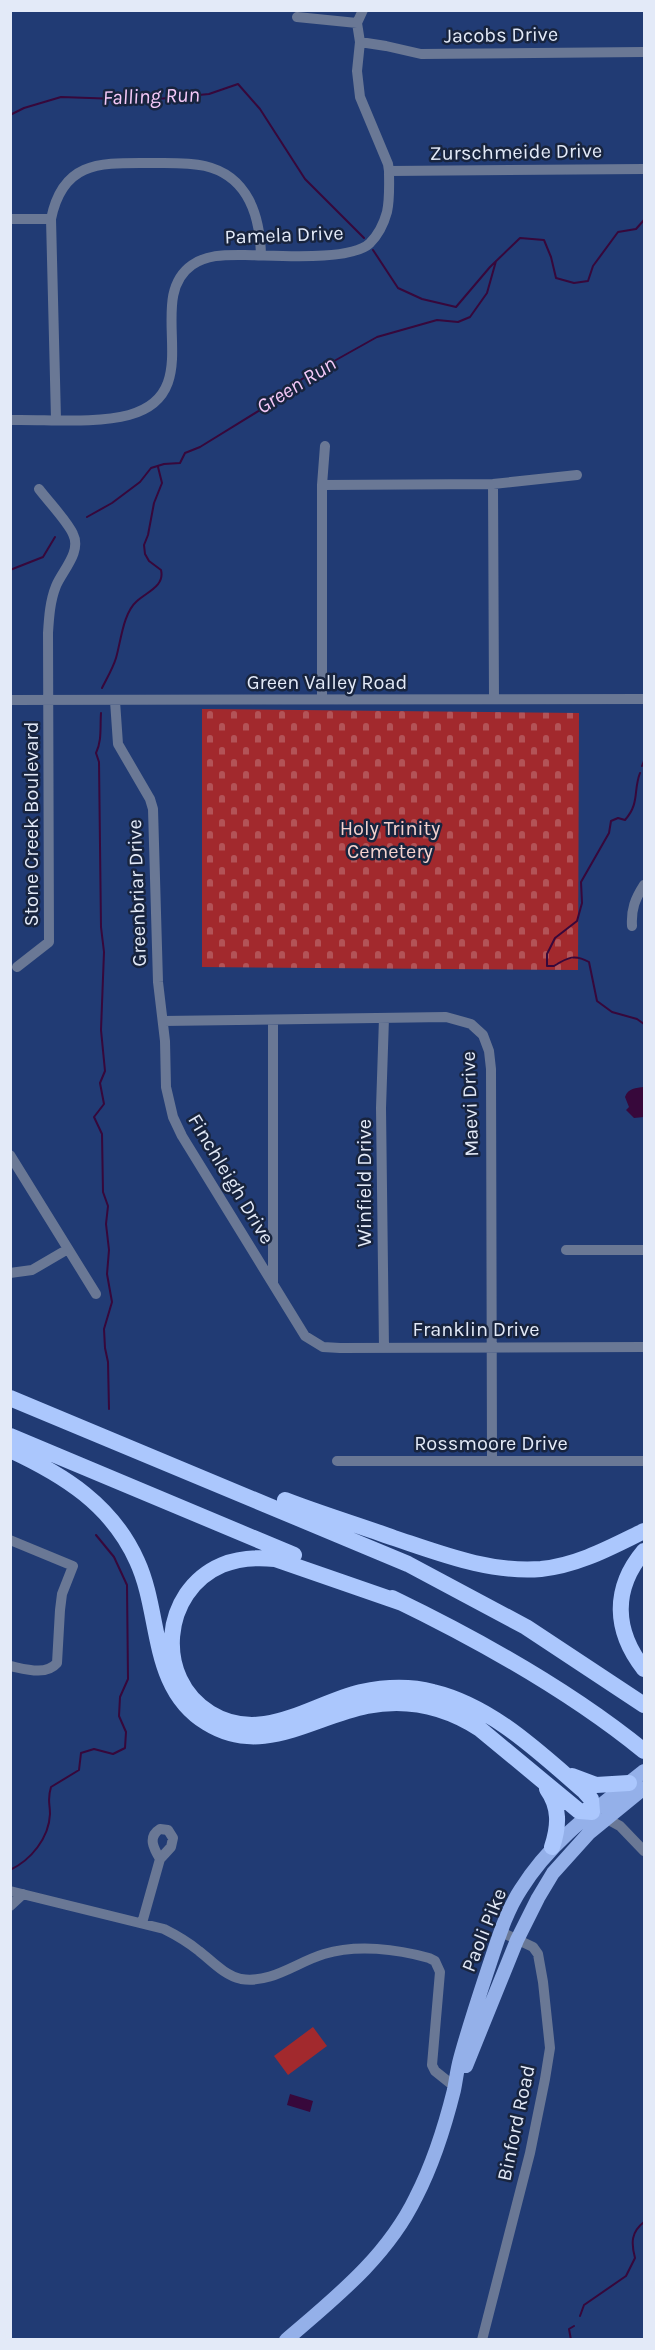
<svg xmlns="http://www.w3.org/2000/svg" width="655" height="2350" font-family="Karla,sans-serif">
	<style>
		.green { fill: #a2292d }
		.cemetery { fill: url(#cemetery-stones) }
		.water { fill: #37083b }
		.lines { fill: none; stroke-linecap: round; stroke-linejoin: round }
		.stream { stroke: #37083b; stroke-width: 2 }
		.minor { stroke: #6a7895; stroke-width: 10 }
		.major { stroke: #94b0e9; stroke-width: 14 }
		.highway { stroke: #abc7fd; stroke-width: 16 }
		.labels { text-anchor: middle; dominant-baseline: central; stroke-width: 5; stroke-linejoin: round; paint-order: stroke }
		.street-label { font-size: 20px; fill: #e3eaf8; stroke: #18243e }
		.park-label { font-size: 20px; fill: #f4d2ce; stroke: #18243e }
		.water-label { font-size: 21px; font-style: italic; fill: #f5c9f8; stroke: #18243e }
	</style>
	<defs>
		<pattern id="cemetery-stones" width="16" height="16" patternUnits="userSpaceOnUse" patternTransform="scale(1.5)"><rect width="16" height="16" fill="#a2292d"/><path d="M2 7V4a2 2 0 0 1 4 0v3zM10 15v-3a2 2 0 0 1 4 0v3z" fill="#b35357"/></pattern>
	</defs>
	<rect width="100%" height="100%" fill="#213b74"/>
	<!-- green -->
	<path class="green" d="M313 2027 327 2046 288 2075 274 2056Z"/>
	<!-- cemetery -->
	<path class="cemetery" d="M202 709 579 713 578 970 202 967Z"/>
	<!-- water -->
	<path class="water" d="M644 1087V1117L634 1118 626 1110 629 1107 625 1097C628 1088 636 1088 644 1087Z
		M290 2094 313 2101 310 2112 287 2105Z"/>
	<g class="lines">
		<!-- stream -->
		<path class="stream" d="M10 115 24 108 61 97 147 100 209 94 238 84 260 109 305 179 364 238
			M373 250 398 288 422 299 456 307 490 267 520 238 544 240 551 257 556 278 574 283 588 281 593 266 618 232 636 229 644 220
			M87 517 112 503 140 482 151 468 164 464 180 463 185 453 200 447 273 402 302 379 377 337 437 320 458 322 470 317 487 293 496 261
			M10 570 43 557 55 537
			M102 688C107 678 113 668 116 658 121 641 123 613 137 601 147 592 165 586 161 570L149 561 145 554 144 545 148 535 154 503 162 483 158 467
			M101 713C100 727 102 741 96 753L99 762 101 927 104 952 101 1030 105 1071 100 1083 104 1104 94 1117 102 1134 103 1192 108 1206 106 1224 109 1250 107 1274 112 1302 104 1329 105 1348 108 1362 109 1409
			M642 766 644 761
			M640 773C633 791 640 803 625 820L618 818 611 821 609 833 581 882 582 903 577 921 555 938 547 954V966H554C568 957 575 954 589 962L597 1001 612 1012 637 1019 644 1024
			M10 1870C31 1860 49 1838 50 1814 50 1803 47 1800 51 1787L79 1770 81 1753 94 1749 113 1754 125 1748 126 1732 119 1716 120 1697 128 1679 127 1585 114 1557 96 1535
			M644 2185V2193
			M580 2316 584 2305 626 2276 635 2258C631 2243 631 2232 644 2222
			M571 2340 569 2329 574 2326"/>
		<!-- minor -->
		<path class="minor" d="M297 17 357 23 363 10
			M360 42 386 46 421 54 644 52
			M389 171 644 169
			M10 219H51C63 160 101 163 150 163 168 163 188 162 205 166 248 176 260 216 261 255
			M51 219 56 419
			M10 420C45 419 96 424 129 415 210 393 142 300 192 265 208 254 226 255 245 255 272 255 350 262 370 243 378 235 384 223 387 212 390 198 389 184 389 171L388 164 360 97 357 71 360 42 357 23
			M493 484 494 699
			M322 485 493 484 577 475
			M322 699V485L325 446
			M10 700 644 699
			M115 701 118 744 150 799 153 809 158 982 165 1041 166 1087 173 1117 182 1136 305 1336 323 1347 340 1348 644 1347
			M632 926C631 909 635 899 644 885
			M17 967 49 942 48 633C49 617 50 601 56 586 62 571 82 552 73 534 68 522 48 501 39 489
			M384 1018 381 1108 384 1348
			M163 1021 446 1017 471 1024 483 1035 489 1051 491 1069 492 1460
			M10 1155 96 1294
			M566 1250H644
			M10 1273 32 1270 68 1249
			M273 1284V1021
			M337 1461H644
			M10 1540 73 1566 62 1594 60 1610 57 1663C46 1676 25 1669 10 1666
			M607 1819 620 1826 644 1851
			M160 1829 168 1830 173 1838 171 1847 160 1859C154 1849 147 1837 160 1829Z
			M10 1891 164 1929C176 1935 188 1942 199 1951 212 1961 224 1975 241 1979 271 1984 297 1962 324 1954 357 1944 397 1949 429 1958L435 1961 440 1972 432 2065 435 2071 455 2087
			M10 1906 23 1894
			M142 1923 160 1859
			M482 2340 530 2153 545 2079 550 2048 543 1982 538 1954 533 1947 501 1932"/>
		<!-- major -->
		<path class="major" d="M466 2066 517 1940 538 1898 553 1873 589 1833 644 1788
			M286 2340C336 2297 387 2257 416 2197 433 2164 445 2126 454 2090 456 2080 457 2070 460 2059 469 2026 480 1993 491 1960 499 1936 507 1910 521 1889 552 1839 599 1807 644 1771"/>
		<!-- highway -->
		<path class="highway" d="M10 1398 408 1564 526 1627 644 1705
			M10 1436 294 1555
			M10 1450C64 1475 112 1505 137 1561 162 1615 149 1688 207 1723 262 1757 312 1717 367 1706 407 1698 446 1707 480 1729L579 1811 592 1812 591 1799 584 1791C540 1753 492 1706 433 1692 410 1686 385 1687 361 1692 311 1704 262 1745 210 1713 154 1679 161 1591 222 1565 239 1558 256 1557 275 1559L402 1603
			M285 1500C321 1514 358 1525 394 1538 442 1554 490 1573 541 1569 579 1565 611 1547 644 1531
			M644 1551C612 1589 614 1631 644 1669
			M392 1598C479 1640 569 1690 644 1751
			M572 1776 596 1785 629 1783
			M547 1789C560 1807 559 1826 552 1847"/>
	</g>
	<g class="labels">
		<!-- street labels -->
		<g class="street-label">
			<text transform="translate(501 35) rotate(-1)">Jacobs Drive</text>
			<text transform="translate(516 152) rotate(-1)">Zurschmeide Drive</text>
			<text transform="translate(284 235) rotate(-2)">Pamela Drive</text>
			<text x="327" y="682">Green Valley Road</text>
			<text transform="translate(31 824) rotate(-90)">Stone Creek Boulevard</text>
			<text transform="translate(137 893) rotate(-92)">Greenbriar Drive</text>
			<text transform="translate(470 1104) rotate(-92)">Maevi Drive</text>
			<text transform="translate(231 1179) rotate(59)">Finchleigh Drive</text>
			<text transform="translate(364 1183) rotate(-90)">Winfield Drive</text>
			<text x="476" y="1329">Franklin Drive</text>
			<text x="491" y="1443">Rossmoore Drive</text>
			<text transform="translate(484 1930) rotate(-68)">Paoli Pike</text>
			<text transform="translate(516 2123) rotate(-78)">Binford Road</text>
		</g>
		<!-- park labels -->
		<g class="park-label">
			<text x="390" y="828">Holy Trinity<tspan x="390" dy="23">Cemetery</tspan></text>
		</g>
		<!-- water labels -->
		<g class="water-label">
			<text transform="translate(151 96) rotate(-2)">Falling Run</text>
			<text transform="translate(296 385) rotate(-32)">Green Run</text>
		</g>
	</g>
	<!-- border -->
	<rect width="655" height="2350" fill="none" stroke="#e3eaf8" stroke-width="24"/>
</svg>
